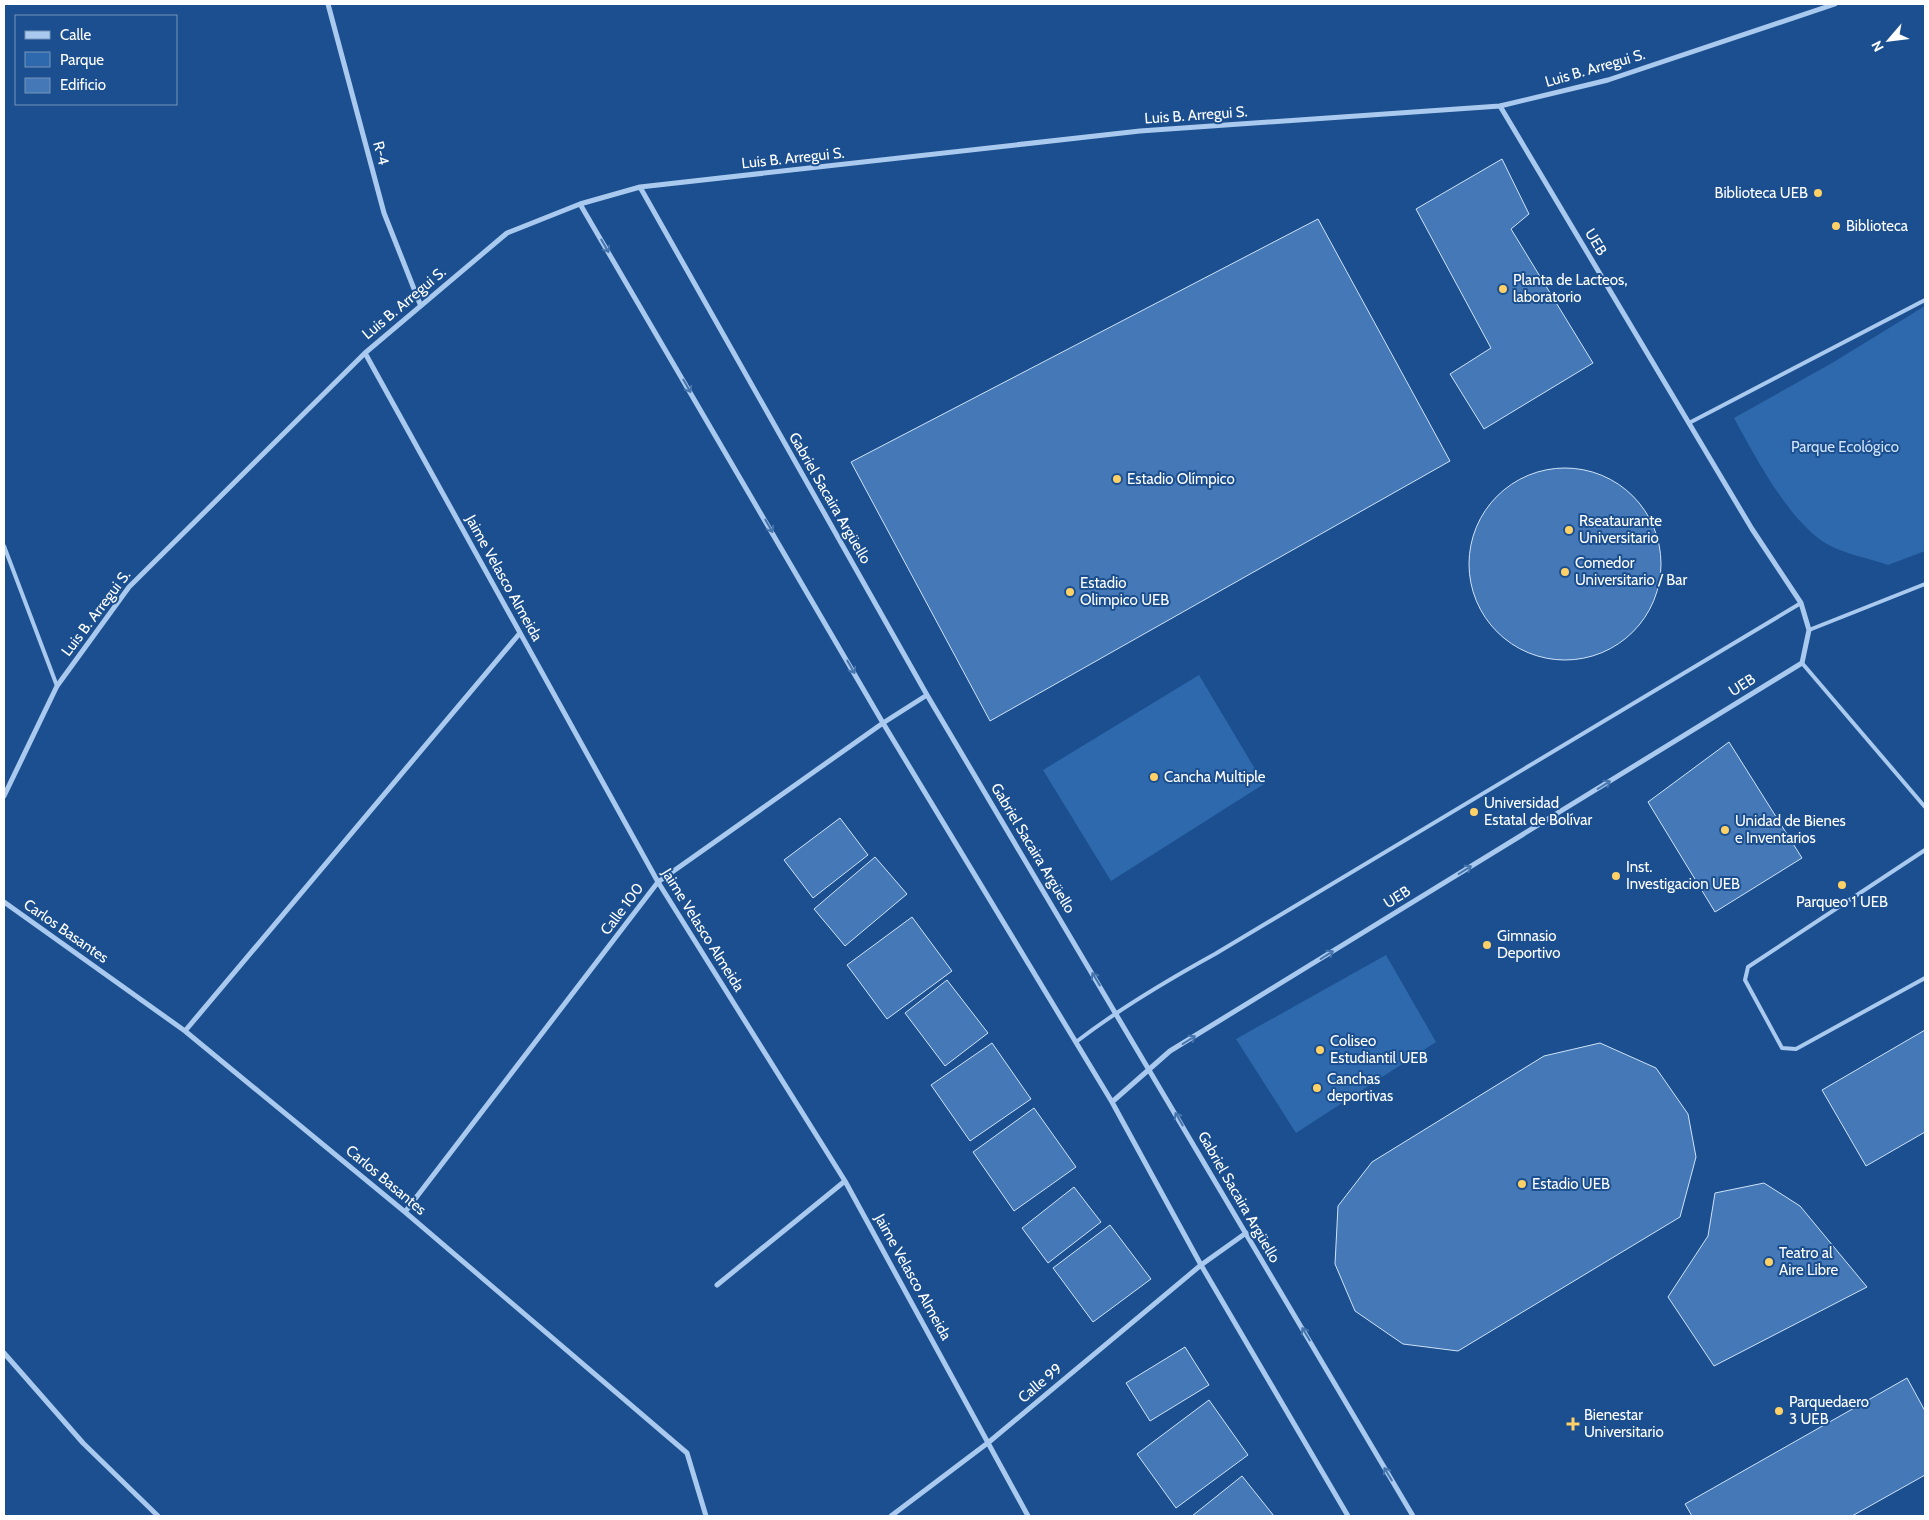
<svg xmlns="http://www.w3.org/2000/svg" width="1929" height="1520" font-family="Cabin,sans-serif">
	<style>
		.green { fill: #2e69ad }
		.building { fill: #4478b7; stroke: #cfe3fa }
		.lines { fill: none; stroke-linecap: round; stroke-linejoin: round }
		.service { stroke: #a9c9ee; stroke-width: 4 }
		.minor { stroke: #a9c9ee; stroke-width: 5 }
		.oneway { stroke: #4674ac }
		.poi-dot { fill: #ffd166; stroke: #1b4f8f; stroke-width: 2 }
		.labels { text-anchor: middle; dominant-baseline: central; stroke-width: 4; stroke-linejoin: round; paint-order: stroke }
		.street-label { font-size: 15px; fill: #fff; stroke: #1b4f8f }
		.poi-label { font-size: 15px; fill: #fff; stroke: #1b4f8f; text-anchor: start }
		.park-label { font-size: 15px; fill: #cfe3fa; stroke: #1b4f8f }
	</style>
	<rect width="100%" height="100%" fill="#1b4f8f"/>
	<!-- green -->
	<path class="green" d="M1925 306V551L1888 565C1869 558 1844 554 1827 544 1789 522 1755 456 1734 418L1832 363Z
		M1199 675 1264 784 1111 881 1043 770Z
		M1386 955 1436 1042 1296 1133 1236 1039Z"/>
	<!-- building -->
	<path class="building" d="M1502 159 1529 214 1511 229 1593 363 1484 429 1450 374 1491 348 1416 209Z
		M1318 219 1450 461 990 721 851 462Z
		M1469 564a96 96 0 1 1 192 0a96 96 0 1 1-192 0Z
		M1729 742 1802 858 1715 912 1648 802Z
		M840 818 868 855 813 898 784 860Z
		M875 857 907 894 845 946 814 909Z
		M912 917 952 971 887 1019 847 965Z
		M947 980 988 1033 945 1066 905 1013Z
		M1925 1030V1132L1866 1166 1822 1090Z
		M992 1043 1031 1099 970 1141 931 1085Z
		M1600 1043 1656 1068 1688 1114 1696 1157 1680 1217 1458 1351 1403 1344 1355 1311 1335 1264 1338 1206 1372 1162 1544 1056Z
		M1034 1108 1076 1167 1014 1211 973 1152Z
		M1764 1183 1800 1206 1867 1287 1714 1366 1668 1297 1708 1236 1715 1193Z
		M1074 1187 1101 1222 1048 1263 1022 1228Z
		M1110 1225 1151 1279 1093 1322 1053 1268Z
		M1185 1347 1209 1385 1150 1421 1126 1383Z
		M1907 1378 1925 1411V1475L1852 1516H1692L1685 1504Z
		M1209 1400 1248 1455 1176 1508 1137 1454Z
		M1242 1476 1274 1516H1192Z"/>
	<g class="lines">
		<!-- service -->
		<path class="service" d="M1689 423 1925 300
			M4 546 57 686
			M1809 630 1925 584
			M1802 663 1925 807
			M1925 850 1748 967 1745 980 1782 1048 1796 1049 1925 978
			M1076 1042C1120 1008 1166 981 1215 954L1801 603"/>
		<!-- minor -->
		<path class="minor" d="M328 4 384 213 420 304
			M640 187 927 695 1413 1516
			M580 204 883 723 1112 1102 1201 1265 1348 1516
			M365 353 658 882 845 1181 1028 1516
			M4 796 57 686 129 587 365 353 507 233 580 204 640 187 1140 131 1500 106 1608 80 1835 4
			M4 902 185 1031 405 1212 687 1453 706 1516
			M185 1031 520 633
			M1112 1102 1170 1051 1802 663 1809 630 1801 603 1752 529 1500 106
			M405 1212 658 882 883 723 927 695
			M717 1285 845 1181
			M4 1353 83 1443 158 1516
			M891 1516 989 1442 1201 1265 1246 1233"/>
	</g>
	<!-- one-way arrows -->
	<defs><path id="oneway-shaft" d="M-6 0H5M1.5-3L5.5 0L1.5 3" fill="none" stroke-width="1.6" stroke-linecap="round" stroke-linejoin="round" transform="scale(1.25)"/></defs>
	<g class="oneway">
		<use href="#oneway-shaft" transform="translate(605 246) rotate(60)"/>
		<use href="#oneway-shaft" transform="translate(687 386) rotate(60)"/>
		<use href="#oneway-shaft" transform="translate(769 526) rotate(60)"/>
		<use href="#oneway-shaft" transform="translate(851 667) rotate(60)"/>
		<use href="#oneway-shaft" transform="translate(1604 785) rotate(-32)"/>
		<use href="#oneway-shaft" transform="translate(1465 870) rotate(-32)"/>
		<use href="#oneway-shaft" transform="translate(1327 955) rotate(-32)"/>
		<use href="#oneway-shaft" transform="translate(1096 979) rotate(-121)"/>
		<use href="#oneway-shaft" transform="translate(1189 1040) rotate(-32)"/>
		<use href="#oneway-shaft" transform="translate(1179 1119) rotate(-120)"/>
		<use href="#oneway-shaft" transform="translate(1306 1334) rotate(-121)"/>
		<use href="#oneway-shaft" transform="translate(1388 1474) rotate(-121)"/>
	</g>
	<!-- markers -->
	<g class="poi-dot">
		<circle cx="1818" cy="193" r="5"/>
		<circle cx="1836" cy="226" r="5"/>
		<circle cx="1503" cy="289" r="5"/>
		<circle cx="1117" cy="479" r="5"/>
		<circle cx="1569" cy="530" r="5"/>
		<circle cx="1565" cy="572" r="5"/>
		<circle cx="1070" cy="592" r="5"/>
		<circle cx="1154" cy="777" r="5"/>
		<circle cx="1474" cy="812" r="5"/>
		<circle cx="1725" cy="830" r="5"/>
		<circle cx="1616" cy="876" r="5"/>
		<circle cx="1842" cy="885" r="5"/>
		<circle cx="1487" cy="945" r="5"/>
		<circle cx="1320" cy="1050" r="5"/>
		<circle cx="1317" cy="1088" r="5"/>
		<circle cx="1522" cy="1184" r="5"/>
		<circle cx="1769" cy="1262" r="5"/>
		<circle cx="1779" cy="1411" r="5"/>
		<path d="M1570.5 1416.5h5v5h5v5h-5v5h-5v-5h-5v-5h5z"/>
	</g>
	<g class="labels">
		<!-- street labels -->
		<g class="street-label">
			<text transform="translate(1595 68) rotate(-16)">Luis B. Arregui S.</text>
			<text transform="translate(1196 115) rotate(-4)">Luis B. Arregui S.</text>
			<text transform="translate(381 153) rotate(75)">R-4</text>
			<text transform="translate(793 158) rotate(-6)">Luis B. Arregui S.</text>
			<text transform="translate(1596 242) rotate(59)">UEB</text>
			<text transform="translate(404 303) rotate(-40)">Luis B. Arregui S.</text>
			<text transform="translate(830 498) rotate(60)">Gabriel Sacaira Argüello</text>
			<text transform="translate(504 578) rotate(61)">Jaime Velasco Almeida</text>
			<text transform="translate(96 613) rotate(-53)">Luis B. Arregui S.</text>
			<text transform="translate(1742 685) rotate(-32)">UEB</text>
			<text transform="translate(1033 848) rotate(59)">Gabriel Sacaira Argüello</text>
			<text transform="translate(1397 897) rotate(-32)">UEB</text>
			<text transform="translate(622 909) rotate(-53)">Calle 100</text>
			<text transform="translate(703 930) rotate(58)">Jaime Velasco Almeida</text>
			<text transform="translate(66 931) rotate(35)">Carlos Basantes</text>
			<text transform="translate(386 1180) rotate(40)">Carlos Basantes</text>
			<text transform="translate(1239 1197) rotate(60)">Gabriel Sacaira Argüello</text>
			<text transform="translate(913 1277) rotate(61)">Jaime Velasco Almeida</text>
			<text transform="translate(1040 1383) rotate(-40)">Calle 99</text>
		</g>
		<!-- poi labels -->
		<g class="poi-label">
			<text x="1808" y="193" text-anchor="end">Biblioteca UEB</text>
			<text x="1846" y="226">Biblioteca</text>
			<text x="1513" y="280">Planta de Lacteos,<tspan x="1513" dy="17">laboratorio</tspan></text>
			<text x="1127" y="479">Estadio Olímpico</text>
			<text x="1579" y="521">Rseataurante<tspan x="1579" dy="17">Universitario</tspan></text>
			<text x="1575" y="563">Comedor<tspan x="1575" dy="17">Universitario / Bar</tspan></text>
			<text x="1080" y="583">Estadio<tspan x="1080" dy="17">Olimpico UEB</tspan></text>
			<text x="1164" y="777">Cancha Multiple</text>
			<text x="1484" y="803">Universidad<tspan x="1484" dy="17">Estatal de Bolívar</tspan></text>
			<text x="1735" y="821">Unidad de Bienes<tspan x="1735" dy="17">e Inventarios</tspan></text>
			<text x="1626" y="867">Inst.<tspan x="1626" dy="17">Investigacion UEB</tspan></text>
			<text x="1842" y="902" text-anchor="middle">Parqueo 1 UEB</text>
			<text x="1497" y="936">Gimnasio<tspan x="1497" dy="17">Deportivo</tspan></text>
			<text x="1330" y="1041">Coliseo<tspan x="1330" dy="17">Estudiantil UEB</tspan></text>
			<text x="1327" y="1079">Canchas<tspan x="1327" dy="17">deportivas</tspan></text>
			<text x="1532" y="1184">Estadio UEB</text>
			<text x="1779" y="1253">Teatro al<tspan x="1779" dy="17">Aire Libre</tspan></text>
			<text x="1789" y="1402">Parquedaero<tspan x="1789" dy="17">3 UEB</tspan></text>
			<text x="1584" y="1415">Bienestar<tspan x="1584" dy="17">Universitario</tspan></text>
		</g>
		<!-- park labels -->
		<g class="park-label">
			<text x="1845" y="447">Parque Ecológico</text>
		</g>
	</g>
	<!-- border -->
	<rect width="1929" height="1520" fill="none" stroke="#ffffff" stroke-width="10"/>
	<!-- legend -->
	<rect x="15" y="15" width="162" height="90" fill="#1b4f8f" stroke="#7695bc"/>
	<rect x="25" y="31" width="25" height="8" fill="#a9c9ee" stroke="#7695bc"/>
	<text x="60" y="40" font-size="15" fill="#ffffff">Calle</text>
	<rect x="25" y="52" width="25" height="15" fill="#2e69ad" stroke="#7695bc"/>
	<text x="60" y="65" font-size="15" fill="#ffffff">Parque</text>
	<rect x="25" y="78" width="25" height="15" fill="#4478b7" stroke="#7695bc"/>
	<text x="60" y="90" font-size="15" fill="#ffffff">Edificio</text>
	<!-- north arrow -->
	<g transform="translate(1889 40) rotate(242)" stroke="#1b4f8f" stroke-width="4" paint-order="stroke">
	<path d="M0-4L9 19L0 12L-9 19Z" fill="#ffffff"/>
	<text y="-8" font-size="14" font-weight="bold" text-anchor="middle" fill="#ffffff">N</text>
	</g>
</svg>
